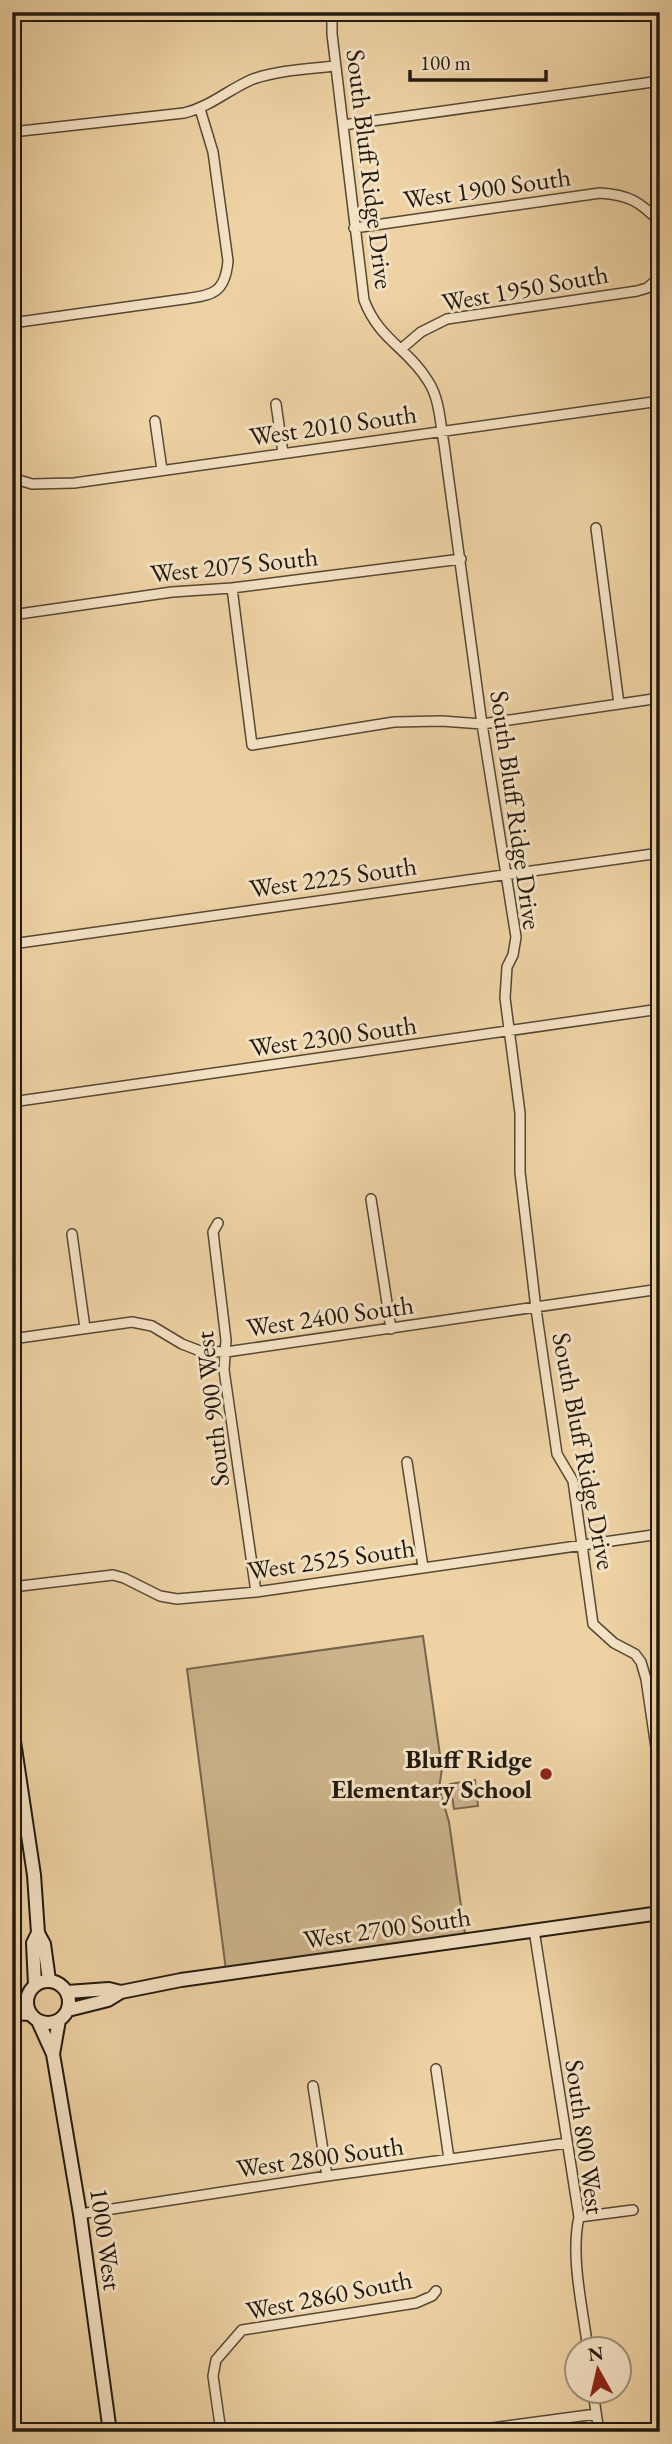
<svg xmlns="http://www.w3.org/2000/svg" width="672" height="2444" font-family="'EB Garamond',serif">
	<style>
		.green { fill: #cbb38b; stroke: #76664e; stroke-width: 2 }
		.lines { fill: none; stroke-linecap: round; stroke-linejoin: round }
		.minor-casing { stroke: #554835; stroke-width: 12 }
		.secondary-casing { stroke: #221a10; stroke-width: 16 }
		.minor { stroke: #f4e2c4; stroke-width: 9 }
		.secondary { stroke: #f4e2c4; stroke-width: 12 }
		.poi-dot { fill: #8f2418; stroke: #f4e2c4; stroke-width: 2.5 }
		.labels { text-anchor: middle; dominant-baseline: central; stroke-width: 6; stroke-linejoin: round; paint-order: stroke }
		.street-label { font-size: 26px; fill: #221a10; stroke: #f4e2c4 }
		.poi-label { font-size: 26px; font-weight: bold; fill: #221a10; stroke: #f4e2c4; text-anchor: end }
	</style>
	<rect width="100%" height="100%" fill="#eed2a4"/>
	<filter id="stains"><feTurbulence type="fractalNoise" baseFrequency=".00286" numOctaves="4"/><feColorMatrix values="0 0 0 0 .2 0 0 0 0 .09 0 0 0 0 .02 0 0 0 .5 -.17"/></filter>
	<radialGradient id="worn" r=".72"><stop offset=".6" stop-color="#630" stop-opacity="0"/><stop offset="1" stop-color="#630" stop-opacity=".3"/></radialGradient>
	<!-- green -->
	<path class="green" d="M423 1636 442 1769 439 1788 449 1822 465 1934 226 1970 187 1669Z
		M475 1780 478 1806 454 1809 450 1784Z"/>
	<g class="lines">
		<!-- minor casing -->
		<g class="minor-casing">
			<path id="minor" d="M332 12V34L364 300C379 340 408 348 428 381 440 399 440 423 444 444L482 724 516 937 513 955 507 967 505 998 520 1113V1172L536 1309 557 1454 573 1481 593 1624 614 1643 635 1654 641 1662 646 1679 660 1775
				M343 125 660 81
				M12 132 184 113C210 107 229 89 253 79 279 70 308 69 335 66
				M354 228 600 193C630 195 640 202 660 222
				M12 323 184 299C212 295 225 294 228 261L213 152 200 109
				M401 349 421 332 447 319 637 291 647 288 660 277
				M276 404 283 453
				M155 421 162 470
				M12 478 32 484 74 483 660 401
				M596 528 619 704
				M232 588 252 745 394 722 442 721 482 724 660 698
				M12 615 172 592 232 588 461 559
				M12 944 660 853
				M12 1102 660 1009
				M371 1199 391 1329
				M218 1223 213 1232 226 1340 224 1370 256 1592
				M72 1234 85 1328
				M12 1339 132 1322 152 1326 182 1344 200 1351 226 1352 660 1289
				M407 1462 423 1567
				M12 1587 113 1575 124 1578 160 1596 177 1599 256 1592 660 1534
				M534 1930 579 2217C570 2257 583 2309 588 2350
				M436 2069 449 2159
				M313 2086 327 2176
				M80 2214 327 2176 567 2143
				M579 2217 633 2210
				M593 2392 599 2432
				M221 2432 213 2376 216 2360 242 2330 416 2303 432 2296 436 2291
				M462 2432 596 2414"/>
		</g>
		<!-- secondary casing -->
		<g class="secondary-casing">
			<path id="secondary" d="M12 1728 34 1875 38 1933 33 1943 35 1985
				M38 1933 44 1944 49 1980
				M27 2002a21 21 0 1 1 42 0a21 21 0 1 1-42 0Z
				M67 1992 109 1989 121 1992
				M68 2010 108 2000 121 1992 181 1980 660 1913
				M12 2013 30 2014
				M38 2021 53 2054 80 2214 110 2432
				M53 2054 59 2020"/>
		</g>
		<!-- minor -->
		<use href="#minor" class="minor"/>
		<!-- secondary -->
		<use href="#secondary" class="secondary"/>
	</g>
	<!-- markers -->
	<circle class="poi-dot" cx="546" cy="1774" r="7"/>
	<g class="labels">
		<!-- street labels -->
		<g class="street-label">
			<text transform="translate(370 169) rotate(83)">South Bluff Ridge Drive</text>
			<text transform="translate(487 188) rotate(-8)">West 1900 South</text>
			<text transform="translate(525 288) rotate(-10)">West 1950 South</text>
			<text transform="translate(333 425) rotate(-8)">West 2010 South</text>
			<text transform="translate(234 565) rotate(-6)">West 2075 South</text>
			<text transform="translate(516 810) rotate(82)">South Bluff Ridge Drive</text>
			<text transform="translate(333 877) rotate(-8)">West 2225 South</text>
			<text transform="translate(333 1036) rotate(-8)">West 2300 South</text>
			<text transform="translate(330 1316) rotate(-8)">West 2400 South</text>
			<text transform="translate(212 1409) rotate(-96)">South 900 West</text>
			<text transform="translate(584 1451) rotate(79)">South Bluff Ridge Drive</text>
			<text transform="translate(331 1559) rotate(-8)">West 2525 South</text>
			<text transform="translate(387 1928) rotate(-8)">West 2700 South</text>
			<text transform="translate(585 2137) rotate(82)">South 800 West</text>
			<text transform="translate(320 2157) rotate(-8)">West 2800 South</text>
			<text transform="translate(106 2239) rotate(82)">1000 West</text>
			<text transform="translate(329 2295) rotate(-11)">West 2860 South</text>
		</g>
		<!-- poi labels -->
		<g class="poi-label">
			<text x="532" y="1759">Bluff Ridge<tspan x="532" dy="30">Elementary School</tspan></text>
		</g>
	</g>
	<!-- margin -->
	<rect width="672" height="2444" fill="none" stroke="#eed2a4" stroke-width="42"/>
	<rect x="14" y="14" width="644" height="2416" fill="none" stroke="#221a10" stroke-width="3.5"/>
	<rect x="21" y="21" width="630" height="2402" fill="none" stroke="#221a10" stroke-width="2"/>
	<!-- north arrow -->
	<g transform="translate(598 2370) rotate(352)"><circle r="33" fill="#f4e2c4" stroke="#a0927c" stroke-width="2"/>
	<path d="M0-5L12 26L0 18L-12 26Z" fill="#8f2418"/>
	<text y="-10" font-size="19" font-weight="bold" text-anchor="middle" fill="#221a10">N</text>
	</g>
	<!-- scale -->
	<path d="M410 70v10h136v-10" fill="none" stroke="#221a10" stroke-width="3.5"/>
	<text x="420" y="70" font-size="21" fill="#221a10" stroke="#f4e2c4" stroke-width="5" paint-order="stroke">100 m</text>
	<rect width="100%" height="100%" filter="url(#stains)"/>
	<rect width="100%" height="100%" fill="url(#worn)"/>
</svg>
